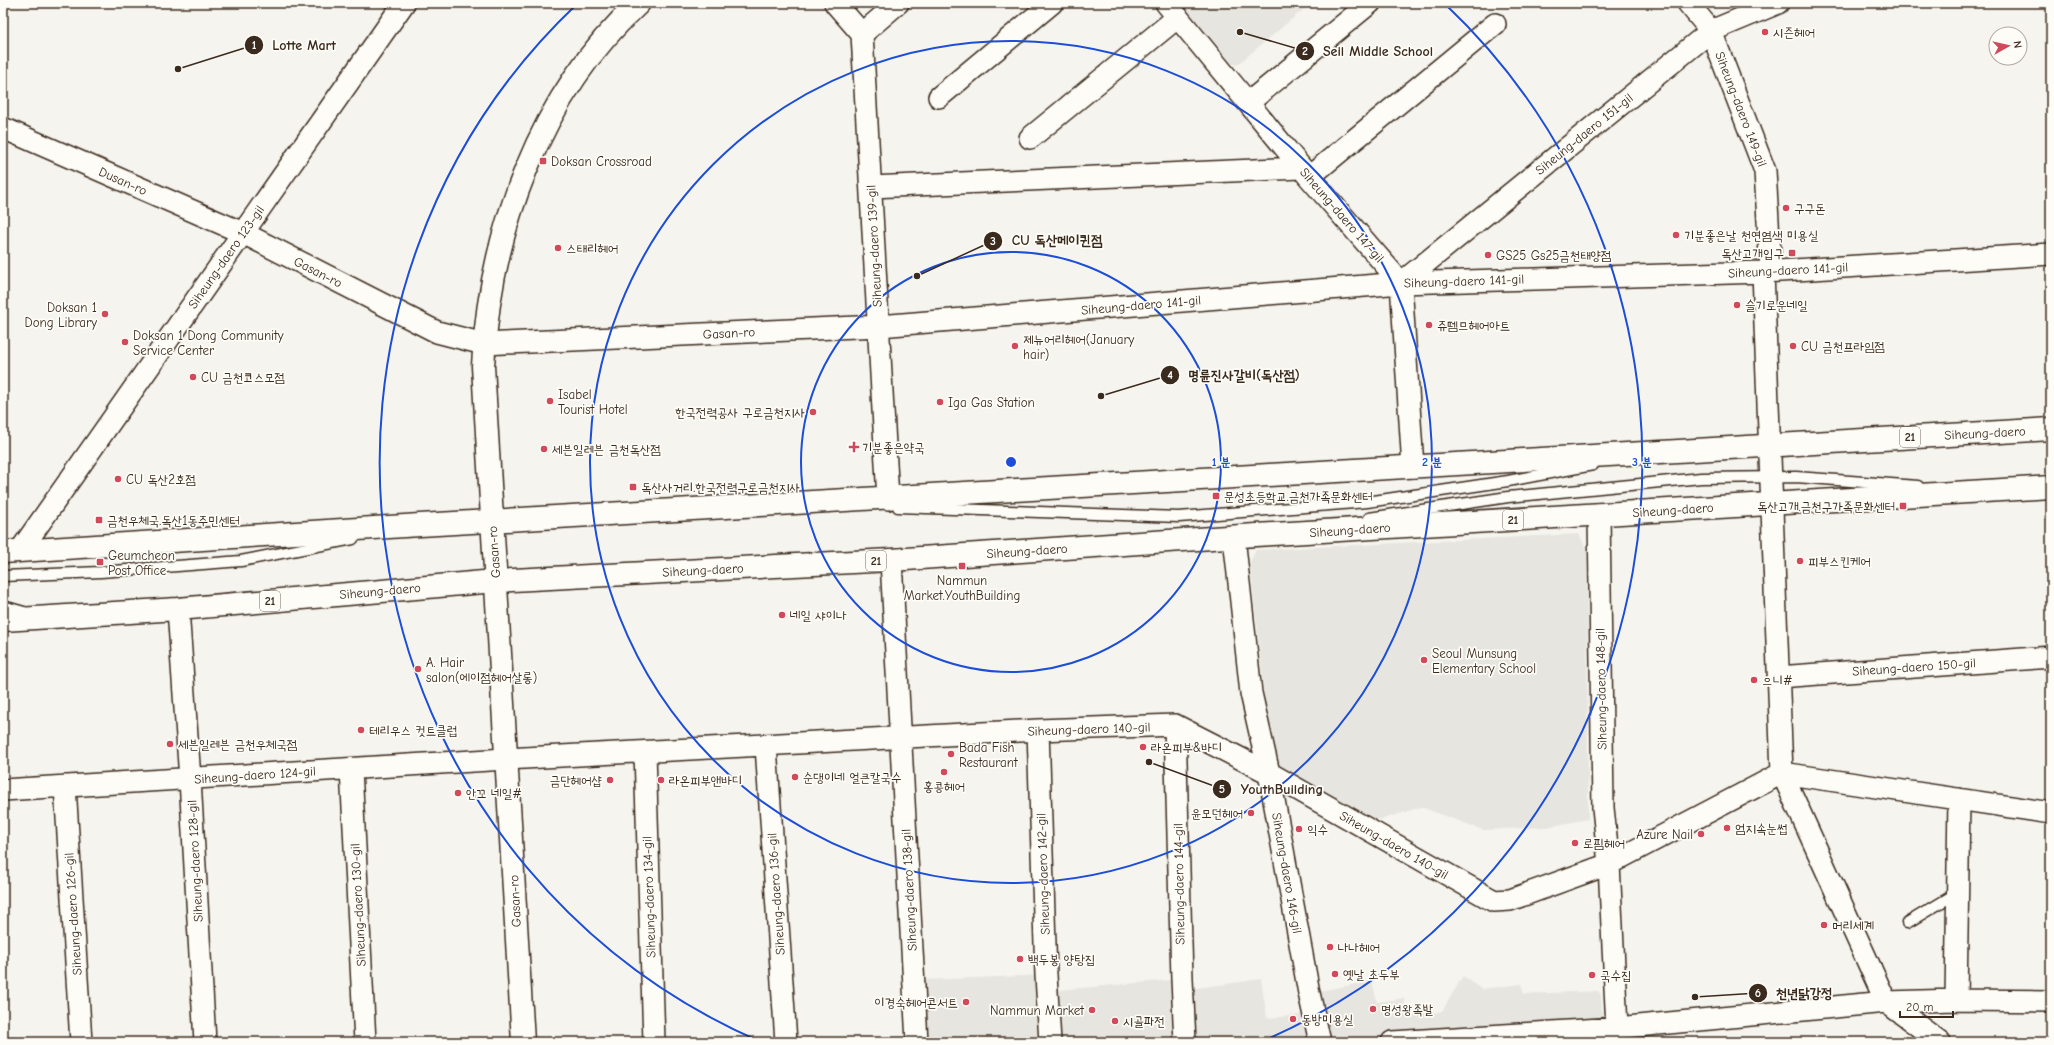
<svg xmlns="http://www.w3.org/2000/svg" width="2054" height="1045" font-family="'Comic Neue','Poor Story',sans-serif">
	<style>
		.built { fill: #e7e5df }
		.lines { fill: none; stroke-linecap: round; stroke-linejoin: round }
		.lane-casing { stroke: #3b2a1e; stroke-width: 13 }
		.street-casing { stroke: #3b2a1e; stroke-width: 24 }
		.secondary-casing { stroke: #3b2a1e; stroke-width: 25 }
		.primary-casing { stroke: #3b2a1e; stroke-width: 25 }
		.lane { stroke: #fdfcf7; stroke-width: 10 }
		.street { stroke: #fdfcf7; stroke-width: 21 }
		.secondary { stroke: #fdfcf7; stroke-width: 22 }
		.primary { stroke: #fdfcf7; stroke-width: 22 }
		.ring { fill: none; stroke: #1d4ed8; stroke-width: 2 }
		.poi-dot { fill: #d1495b; stroke: #fdfcf7; stroke-width: 1.5 }
		.labels { text-anchor: middle; dominant-baseline: central; stroke-width: 3.5; stroke-linejoin: round; paint-order: stroke }
		.shield { fill: #fdfcf7; stroke: #75695f; stroke-width: 1 }
		.shield-label { font-size: 12px; font-weight: bold; fill: #3b2a1e }
		.poi-label { font-size: 13px; fill: #3b2a1e; stroke: #fdfcf7; text-anchor: start }
		.street-label { font-size: 13px; fill: #3b2a1e; stroke: #fdfcf7 }
		.centre { fill: #1d4ed8; stroke: #fdfcf7; stroke-width: 2 }
		.ring-label { font-size: 12px; text-anchor: middle; font-weight: bold; fill: #1d4ed8; stroke: #fdfcf7; stroke-width: 3.5; stroke-linejoin: round; paint-order: stroke }
		.leader { fill: none; stroke: #3b2a1e; stroke-width: 1.5 }
		.callout-dot { fill: #3b2a1e; stroke: #fdfcf7; stroke-width: 1.5 }
		.mark-label { font-size: 12px; text-anchor: middle; font-weight: bold; fill: #fff }
		.callout-label { font-size: 14px; text-anchor: middle; font-weight: bold; fill: #3b2a1e; stroke: #fdfcf7; stroke-width: 3.5; stroke-linejoin: round; paint-order: stroke }
	</style>
	<rect width="100%" height="100%" fill="#f5f4ee"/>
	<filter id="ink" filterUnits="userSpaceOnUse"><feTurbulence type="fractalNoise" baseFrequency=".025" numOctaves="2"/><feDisplacementMap in="SourceGraphic" scale="8" xChannelSelector="R" yChannelSelector="G"/><feConvolveMatrix kernelMatrix="1 2 1 2 8 2 1 2 1" color-interpolation-filters="sRGB"/></filter>
	<g filter="url(#ink)">
		<!-- built -->
		<path class="built" d="M1178 3H1311L1237 65 1227 62Z
			M1579 534 1587 550 1588 819 1547 827 1483 830 1421 807 1383 819H1369L1276 768 1271 757 1250 562 1256 550Z
			M1046 975 1047 991 1182 979 1183 990 1261 979 1267 1018 1313 1014 1309 993 1372 981 1377 1002 1404 998 1405 1008 1423 1005 1435 1013 1442 1011 1463 976 1482 989 1521 984 1524 994 1598 991 1601 995 1603 1042H920L922 980Z"/>
		<g class="lines">
			<!-- lane casing -->
			<g class="lane-casing">
				<path id="lane" d="M898 507 1179 517 1367 502 1508 481 1593 465
					M1369 518 1508 497 1701 478 1796 477 1918 486
					M3 576 101 572 241 561 353 539
					M3 606 24 612
					M1907 923 1957 893"/>
			</g>
			<!-- street casing -->
			<g class="street-casing">
				<path id="street" d="M835 3 862 34 888 499
					M1166 3 1309 177 1401 283 1413 467
					M1688 3 1711 31 1765 171 1771 271
					M862 34 898 3
					M939 97 1052 3
					M1248 103 1370 3
					M3 128 243 233 437 332 484 344 879 326 1401 283 1763 272 2051 254
					M1030 138 1178 17
					M1309 177 1495 24
					M871 187 1301 168
					M1763 272 1782 773 1886 1002 1940 1042
					M1401 283 1711 31 1778 3
					M1599 514 1603 808 1609 864 1617 1028 1616 1041
					M1234 537 1251 693 1269 773 1309 993 1320 1042
					M20 551 404 3
					M891 560 917 1042
					M178 609 190 779 205 1042
					M1778 677 2051 657
					M1175 725 1182 979 1185 1042
					M1038 730 1046 975 1050 1042
					M766 746 786 1042
					M645 752 654 1042
					M351 769 365 1042
					M65 786 81 1042
					M3 790 506 759 1038 730 1175 725 1269 773 1494 901 1510 900 1609 864 1782 773 2051 813
					M1956 1000 1959 799
					M1392 1042 1617 1028 1886 1002 1956 1000 2051 1001"/>
			</g>
			<!-- secondary casing -->
			<g class="secondary-casing">
				<path id="secondary" d="M523 1042 483 366C489 235 540 93 639 3"/>
			</g>
			<!-- primary casing -->
			<g class="primary-casing">
				<path id="primary" d="M3 552 420 525 2051 429
					M3 620 178 609 495 581 891 560 1256 535 2051 487"/>
			</g>
			<!-- lane -->
			<use href="#lane" class="lane"/>
			<!-- street -->
			<use href="#street" class="street"/>
			<!-- secondary -->
			<use href="#secondary" class="secondary"/>
			<!-- primary -->
			<use href="#primary" class="primary"/>
		</g>
	</g>
	<!-- distance rings -->
	<g class="ring">
		<circle cx="1011" cy="462" r="210"/>
		<circle cx="1011" cy="462" r="421"/>
		<path d="M759 1041A631 631 0 0 1 577 4M1445 4A631 631 0 0 1 1263 1041"/>
	</g>
	<!-- markers -->
	<g class="poi-dot">
		<circle cx="1765" cy="32" r="4"/>
		<rect x="539" y="157" width="8" height="8" rx="2"/>
		<circle cx="1786" cy="208" r="4"/>
		<circle cx="1676" cy="235" r="4"/>
		<circle cx="558" cy="248" r="4"/>
		<rect x="1788" y="249" width="8" height="8" rx="2"/>
		<circle cx="1488" cy="255" r="4"/>
		<circle cx="1737" cy="305" r="4"/>
		<circle cx="105" cy="314" r="4"/>
		<circle cx="1429" cy="325" r="4"/>
		<circle cx="125" cy="342" r="4"/>
		<circle cx="1015" cy="346" r="4"/>
		<circle cx="1793" cy="346" r="4"/>
		<circle cx="193" cy="377" r="4"/>
		<circle cx="550" cy="401" r="4"/>
		<circle cx="940" cy="402" r="4"/>
		<circle cx="813" cy="412" r="4"/>
		<path d="M852 441h4v4h4v4h-4v4h-4v-4h-4v-4h4z"/>
		<circle cx="544" cy="449" r="4"/>
		<circle cx="118" cy="479" r="4"/>
		<rect x="629" y="483" width="8" height="8" rx="2"/>
		<rect x="1212" y="492" width="8" height="8" rx="2"/>
		<rect x="1899" y="502" width="8" height="8" rx="2"/>
		<rect x="95" y="516" width="8" height="8" rx="2"/>
		<circle cx="1800" cy="561" r="4"/>
		<rect x="96" y="558" width="8" height="8" rx="2"/>
		<rect x="958" y="562" width="8" height="8" rx="2"/>
		<circle cx="782" cy="615" r="4"/>
		<circle cx="1424" cy="660" r="4"/>
		<circle cx="418" cy="669" r="4"/>
		<circle cx="1754" cy="680" r="4"/>
		<circle cx="361" cy="730" r="4"/>
		<circle cx="170" cy="744" r="4"/>
		<circle cx="1143" cy="747" r="4"/>
		<circle cx="951" cy="754" r="4"/>
		<circle cx="944" cy="772" r="4"/>
		<circle cx="795" cy="777" r="4"/>
		<circle cx="610" cy="780" r="4"/>
		<circle cx="661" cy="780" r="4"/>
		<circle cx="458" cy="793" r="4"/>
		<circle cx="1251" cy="813" r="4"/>
		<circle cx="1727" cy="828" r="4"/>
		<circle cx="1299" cy="829" r="4"/>
		<circle cx="1701" cy="834" r="4"/>
		<circle cx="1575" cy="843" r="4"/>
		<circle cx="1824" cy="925" r="4"/>
		<circle cx="1330" cy="947" r="4"/>
		<circle cx="1020" cy="959" r="4"/>
		<circle cx="1335" cy="974" r="4"/>
		<circle cx="1592" cy="975" r="4"/>
		<circle cx="966" cy="1002" r="4"/>
		<circle cx="1373" cy="1009" r="4"/>
		<circle cx="1092" cy="1010" r="4"/>
		<circle cx="1293" cy="1019" r="4"/>
		<circle cx="1115" cy="1021" r="4"/>
	</g>
	<g class="labels">
		<!-- shield labels -->
		<g class="shield">
			<rect x="1900" y="427" width="20" height="20" rx="3"/>
			<rect x="1503" y="510" width="20" height="20" rx="3"/>
			<rect x="866" y="551" width="20" height="20" rx="3"/>
			<rect x="260" y="591" width="20" height="20" rx="3"/>
		</g>
		<g class="shield-label">
			<text x="1910" y="437">21</text>
			<text x="1513" y="520">21</text>
			<text x="876" y="561">21</text>
			<text x="270" y="601">21</text>
		</g>
		<!-- poi labels -->
		<g class="poi-label">
			<text x="1773" y="32">시즌헤어</text>
			<text x="551" y="161">Doksan Crossroad</text>
			<text x="1794" y="208">구구돈</text>
			<text x="1684" y="235">기분좋은날 천연염색 미용실</text>
			<text x="566" y="248">스태리헤어</text>
			<text x="1784" y="253" text-anchor="end">독산고개입구</text>
			<text x="1496" y="255">GS25 Gs25금천태양점</text>
			<text x="1745" y="305">슬기로운네일</text>
			<text x="97" y="307" text-anchor="end">Doksan 1<tspan x="97" dy="15">Dong Library</tspan></text>
			<text x="1437" y="325">쥬뗌므헤어아트</text>
			<text x="133" y="335">Doksan 1 Dong Community<tspan x="133" dy="15">Service Center</tspan></text>
			<text x="1023" y="339">제뉴어리헤어(January<tspan x="1023" dy="15">hair)</tspan></text>
			<text x="1801" y="346">CU 금천프라임점</text>
			<text x="201" y="377">CU 금천코스모점</text>
			<text x="558" y="394">Isabel<tspan x="558" dy="15">Tourist Hotel</tspan></text>
			<text x="948" y="402">Iga Gas Station</text>
			<text x="805" y="412" text-anchor="end">한국전력공사 구로금천지사</text>
			<text x="862" y="447">기분좋은약국</text>
			<text x="552" y="449">세븐일레븐 금천독산점</text>
			<text x="126" y="479">CU 독산2호점</text>
			<text x="641" y="487">독산사거리.한국전력구로금천지사</text>
			<text x="1224" y="496">문성초등학교.금천가족문화센터</text>
			<text x="1895" y="506" text-anchor="end">독산고개.금천구가족문화센터</text>
			<text x="107" y="520">금천우체국.독산1동주민센터</text>
			<text x="108" y="555">Geumcheon<tspan x="108" dy="15">Post Office</tspan></text>
			<text x="1808" y="561">피부스킨케어</text>
			<text x="962" y="580" text-anchor="middle">Nammun<tspan x="962" dy="15">Market.YouthBuilding</tspan></text>
			<text x="790" y="615">네일 샤이나</text>
			<text x="1432" y="653">Seoul Munsung<tspan x="1432" dy="15">Elementary School</tspan></text>
			<text x="426" y="662">A. Hair<tspan x="426" dy="15">salon(에이점헤어살롱)</tspan></text>
			<text x="1762" y="680">으니#</text>
			<text x="369" y="730">테리우스 컷트클럽</text>
			<text x="178" y="744">세븐일레븐 금천우체국점</text>
			<text x="959" y="747">Bada Fish<tspan x="959" dy="15">Restaurant</tspan></text>
			<text x="1151" y="747">라온피부&amp;바디</text>
			<text x="803" y="777">순댕이네 얼큰칼국수</text>
			<text x="602" y="780" text-anchor="end">금단헤어샵</text>
			<text x="669" y="780">라온피부앤바디</text>
			<text x="944" y="786" text-anchor="middle">홍콩헤어</text>
			<text x="466" y="793">안꼬 네일#</text>
			<text x="1243" y="813" text-anchor="end">윤모던헤어</text>
			<text x="1735" y="828">엄지속눈썹</text>
			<text x="1307" y="829">익수</text>
			<text x="1693" y="834" text-anchor="end">Azure Nail</text>
			<text x="1583" y="843">로핌헤어</text>
			<text x="1832" y="925">머리세계</text>
			<text x="1338" y="947">나나헤어</text>
			<text x="1028" y="959">백두봉 양탕집</text>
			<text x="1343" y="974">옛날 초두부</text>
			<text x="1600" y="975">국수집</text>
			<text x="958" y="1002" text-anchor="end">이경숙헤어콘서트</text>
			<text x="1381" y="1009">명성왕족발</text>
			<text x="1084" y="1010" text-anchor="end">Nammun Market</text>
			<text x="1301" y="1019">동방미용실</text>
			<text x="1123" y="1021">시골파전</text>
		</g>
		<!-- street labels -->
		<g class="street-label">
			<text transform="translate(1741 109) rotate(69)">Siheung-daero 149-gil</text>
			<text transform="translate(1584 134) rotate(-39)">Siheung-daero 151-gil</text>
			<text transform="translate(123 181) rotate(24)">Dusan-ro</text>
			<text transform="translate(1342 215) rotate(49)">Siheung-daero 147-gil</text>
			<text transform="translate(874 246) rotate(-93)">Siheung-daero 139-gil</text>
			<text transform="translate(226 257) rotate(-55)">Siheung-daero 123-gil</text>
			<text transform="translate(1788 270) rotate(-3)">Siheung-daero 141-gil</text>
			<text transform="translate(318 272) rotate(27)">Gasan-ro</text>
			<text transform="translate(1464 281) rotate(-2)">Siheung-daero 141-gil</text>
			<text transform="translate(1141 305) rotate(-5)">Siheung-daero 141-gil</text>
			<text transform="translate(729 333) rotate(-3)">Gasan-ro</text>
			<text transform="translate(1985 433) rotate(-3)">Siheung-daero</text>
			<text transform="translate(1673 510) rotate(-4)">Siheung-daero</text>
			<text transform="translate(1350 530) rotate(-4)">Siheung-daero</text>
			<text transform="translate(1027 551) rotate(-4)">Siheung-daero</text>
			<text transform="translate(494 552) rotate(-94)">Gasan-ro</text>
			<text transform="translate(703 570) rotate(-3)">Siheung-daero</text>
			<text transform="translate(380 591) rotate(-5)">Siheung-daero</text>
			<text transform="translate(1914 667) rotate(-4)">Siheung-daero 150-gil</text>
			<text transform="translate(1601 689) rotate(-91)">Siheung-daero 148-gil</text>
			<text transform="translate(1089 729) rotate(-2)">Siheung-daero 140-gil</text>
			<text transform="translate(255 775) rotate(-4)">Siheung-daero 124-gil</text>
			<text transform="translate(1394 845) rotate(30)">Siheung-daero 140-gil</text>
			<text transform="translate(195 861) rotate(-93)">Siheung-daero 128-gil</text>
			<text transform="translate(1287 873) rotate(80)">Siheung-daero 146-gil</text>
			<text transform="translate(1043 874) rotate(-92)">Siheung-daero 142-gil</text>
			<text transform="translate(1179 884) rotate(-91)">Siheung-daero 144-gil</text>
			<text transform="translate(909 890) rotate(-93)">Siheung-daero 138-gil</text>
			<text transform="translate(776 894) rotate(-94)">Siheung-daero 136-gil</text>
			<text transform="translate(649 897) rotate(-92)">Siheung-daero 134-gil</text>
			<text transform="translate(515 901) rotate(-93)">Gasan-ro</text>
			<text transform="translate(358 905) rotate(-93)">Siheung-daero 130-gil</text>
			<text transform="translate(73 914) rotate(-94)">Siheung-daero 126-gil</text>
		</g>
	</g>
	<circle cx="1011" cy="462" r="6" class="centre"/>
	<g class="ring-label">
		<text x="1221" y="466">1 분</text>
		<text x="1432" y="466">2 분</text>
		<text x="1642" y="466">3 분</text>
	</g>
	<!-- callouts -->
	<path class="leader" d="M178 69L254 45M1240 32L1305 51M917 276L993 241M1101 396L1170 375M1149 762L1222 789M1695 997L1758 993"/>
	<g class="callout-dot">
		<circle cx="178" cy="69" r="4"/>
		<circle cx="1240" cy="32" r="4"/>
		<circle cx="917" cy="276" r="4"/>
		<circle cx="1101" cy="396" r="4"/>
		<circle cx="1149" cy="762" r="4"/>
		<circle cx="1695" cy="997" r="4"/>
		<circle cx="254" cy="45" r="10"/>
		<circle cx="1305" cy="51" r="10"/>
		<circle cx="993" cy="241" r="10"/>
		<circle cx="1170" cy="375" r="10"/>
		<circle cx="1222" cy="789" r="10"/>
		<circle cx="1758" cy="993" r="10"/>
	</g>
	<g class="mark-label">
		<text x="254" y="49">1</text>
		<text x="1305" y="55">2</text>
		<text x="993" y="245">3</text>
		<text x="1170" y="379">4</text>
		<text x="1222" y="793">5</text>
		<text x="1758" y="997">6</text>
	</g>
	<g class="callout-label">
		<text x="304" y="50">Lotte Mart</text>
		<text x="1378" y="56">Seil Middle School</text>
		<text x="1057" y="245">CU 독산메이퀸점</text>
		<text x="1244" y="380">명륜진사갈비(독산점)</text>
		<text x="1282" y="794">YouthBuilding</text>
		<text x="1804" y="998">천년닭강정</text>
	</g>
	<!-- margin -->
	<rect width="2054" height="1045" fill="none" stroke="#fdfcf7" stroke-width="16"/>
	<rect x="8" y="8" width="2038" height="1029" fill="none" stroke="#3b2a1e" stroke-width="1.5" filter="url(#ink)"/>
	<!-- north arrow -->
	<g transform="translate(2008 46) rotate(82)"><circle r="19" fill="#fdfcf7" stroke="#afa8a0"/>
	<path d="M0-3L7 15L0 10L-7 15Z" fill="#d1495b"/>
	<text y="-6" font-size="11" font-weight="bold" text-anchor="middle" fill="#3b2a1e">N</text>
	</g>
	<!-- scale -->
	<path d="M1900 1011v6h53v-6" fill="none" stroke="#3b2a1e" stroke-width="2"/>
	<text x="1906" y="1011" font-size="12" fill="#3b2a1e" stroke="#fdfcf7" stroke-width="3" paint-order="stroke">20 m</text>
</svg>
